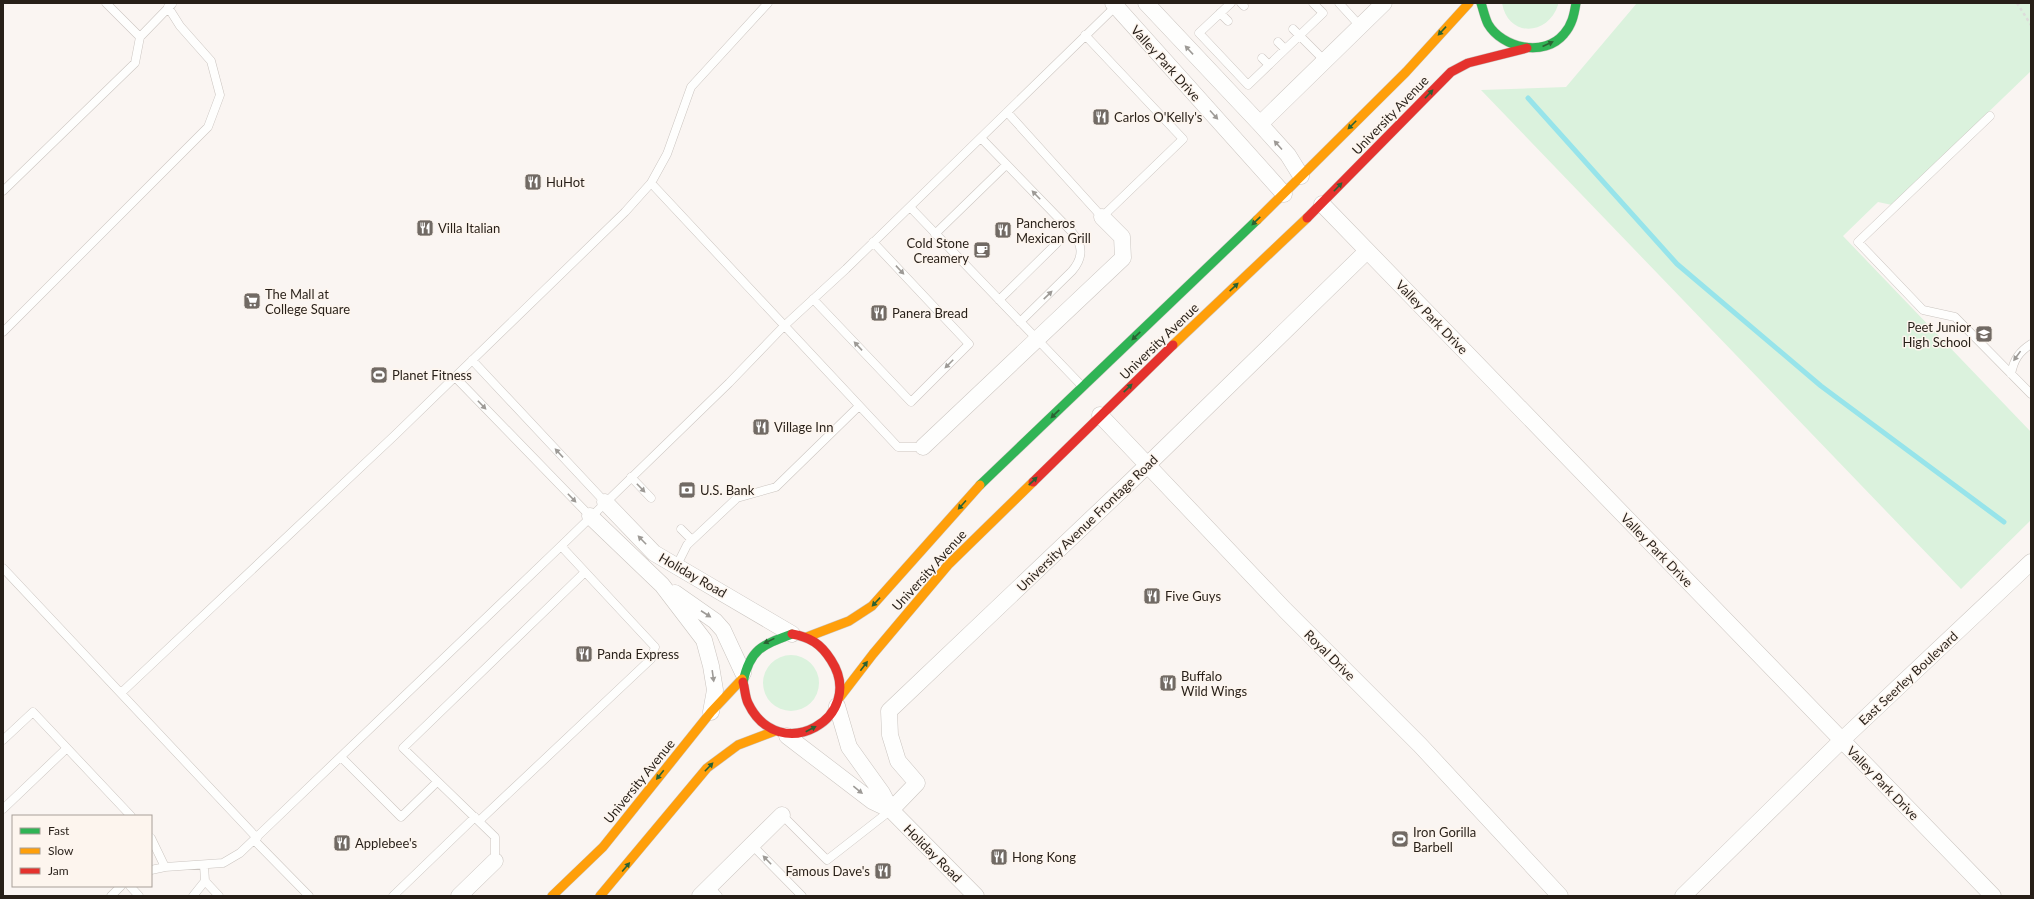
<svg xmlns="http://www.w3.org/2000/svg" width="2034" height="899" font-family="Lato,sans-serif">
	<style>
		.green { fill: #dbf2dd }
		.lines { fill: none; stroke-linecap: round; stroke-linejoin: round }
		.stream { stroke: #97e4ea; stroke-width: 5 }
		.lane-casing { stroke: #cbc5c0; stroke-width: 9 }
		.street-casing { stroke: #cbc5c0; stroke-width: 17 }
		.fast-casing { stroke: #cbc5c0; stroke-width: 10 }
		.slow-casing { stroke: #cbc5c0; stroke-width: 10 }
		.jam-casing { stroke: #cbc5c0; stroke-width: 10 }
		.path { stroke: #dddcda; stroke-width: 2.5; stroke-dasharray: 3 3; stroke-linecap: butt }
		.lane { stroke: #fefefd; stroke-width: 8 }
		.street { stroke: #fefefd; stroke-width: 16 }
		.fast { stroke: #30b455; stroke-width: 9 }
		.slow { stroke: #ff9f0a; stroke-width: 9 }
		.jam { stroke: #e5322d; stroke-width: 9 }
		.oneway { fill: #2b6233 }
		.oneway2 { fill: #9d9a96 }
		.labels { text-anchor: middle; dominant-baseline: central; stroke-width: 3; stroke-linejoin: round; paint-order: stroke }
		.street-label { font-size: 13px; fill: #271f18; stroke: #fdf5ee }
		.poi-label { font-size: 13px; fill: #271f18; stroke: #fdf5ee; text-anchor: start }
	</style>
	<rect width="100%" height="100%" fill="#faf5f2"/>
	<!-- green -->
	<path class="green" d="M1502 3H1558V5C1548 36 1508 38 1502 3Z
		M1637 3H2031V71L1892 205 1878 202 1843 236 2031 432V520L1961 589 1481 90 1566 87Z
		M763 683a28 28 0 1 1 56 0a28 28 0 1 1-56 0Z"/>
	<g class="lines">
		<!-- stream -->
		<path class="stream" d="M1528 98 1677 264 1821 386 2004 522"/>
		<!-- lane casing -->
		<g class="lane-casing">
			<path id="lane" d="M106 3 140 37
				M1231 3 1199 33 1248 85 1323 13 1313 3
				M1241 3 1244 6
				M1339 3 1360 26
				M1220 13 1228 21
				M1293 29 1325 61
				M1278 42 1285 49
				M1262 58 1269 65
				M1007 112 1102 217 1183 139 1085 35
				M1990 116 1858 242 1923 310 1955 317 2031 394
				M981 138 1071 231C1083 244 1084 257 1072 271L1020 322
				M651 183 898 447H923
				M3 191 135 63 140 37 172 4
				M910 207 1082 386
				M935 234 1006 165
				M813 299 911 402 969 344 873 242
				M999 300 1057 243
				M3 332 208 127 220 95 211 61 180 26 168 7
				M472 360 605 502
				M2011 374C2014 359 2019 352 2031 344
				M455 377 590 516
				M631 477 651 498
				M681 529 692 540
				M676 567 687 545 737 498 776 487 859 406
				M3 568 257 838
				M121 693 395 435 625 212 651 183 667 154 691 87 768 3
				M3 740 33 712 131 816
				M341 757 401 817 437 782
				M3 809 67 748
				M782 815 827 860 891 810
				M479 821 651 659 655 647 561 546
				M151 838 165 867
				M254 840 309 896
				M752 845 802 896
				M495 861V837L403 748 585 572
				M204 865 205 881 219 896
				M151 870 165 867 223 863 240 853 561 546 729 383 784 326 846 269 1117 5
				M130 886 139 896
				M710 887 718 896
				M111 896 121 886
				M193 896 205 881
				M393 896 475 817"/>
		</g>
		<!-- street casing -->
		<g class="street-casing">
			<path id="street" d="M1113 3 1284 194
				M1146 3 1260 124 1288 155 1301 176
				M1260 124 1384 3
				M1322 204 1993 896
				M1100 415 1285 610 1420 745 1560 896
				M923 447 1123 258 1122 237 1102 217
				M605 502 654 553 792 634
				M590 516 662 585 704 640 711 666 715 690 711 712
				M675 593 715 621 723 630 743 673
				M837 706 849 747 882 793 891 810 976 896
				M787 736 872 801 891 810
				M891 810 917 783 898 761 890 735 889 711 1132 480 1367 251
				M459 896 495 861
				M700 896 782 815
				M1683 896 1842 740 2031 562"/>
		</g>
		<!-- fast casing -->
		<g class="fast-casing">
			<path id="fast" d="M1481 3C1483 9 1485 18 1488 24 1502 48 1544 58 1564 34 1572 25 1574 15 1576 3
				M980 485 1257 220
				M743 682C750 649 762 645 792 634"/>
		</g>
		<!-- slow casing -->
		<g class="slow-casing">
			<path id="slow" d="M1257 220 1406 72 1469 3
				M1173 345 1307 218
				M807 637 849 621 872 606 980 485
				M840 697 873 654 948 565 1033 482
				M552 896 603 847 711 712 742 679
				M600 896 707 768 738 745 775 731"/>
		</g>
		<!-- jam casing -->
		<g class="jam-casing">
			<path id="jam" d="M1307 218 1451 72 1468 63 1527 48
				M1033 482 1173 345
				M743 682C745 689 745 697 748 703 779 768 868 717 831 660 821 644 810 637 792 634"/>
		</g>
		<!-- path -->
		<path class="path" d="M2017 3 2031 25"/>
		<!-- lane -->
		<use href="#lane" class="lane"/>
		<!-- street -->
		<use href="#street" class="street"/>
		<!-- fast -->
		<use href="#fast" class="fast"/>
		<!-- slow -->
		<use href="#slow" class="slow"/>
		<!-- jam -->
		<use href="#jam" class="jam"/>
	</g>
	<!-- one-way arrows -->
	<defs><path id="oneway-solid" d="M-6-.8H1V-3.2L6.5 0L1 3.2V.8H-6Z"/></defs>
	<g class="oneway">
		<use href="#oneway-solid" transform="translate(1442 31) rotate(133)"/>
		<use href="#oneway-solid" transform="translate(1548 44) rotate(-25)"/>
		<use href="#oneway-solid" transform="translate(1429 94) rotate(-46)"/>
		<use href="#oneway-solid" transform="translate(1352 125) rotate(135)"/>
		<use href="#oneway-solid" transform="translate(1338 187) rotate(-46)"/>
		<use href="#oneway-solid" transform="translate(1256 221) rotate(136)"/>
		<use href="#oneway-solid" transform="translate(1234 287) rotate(-43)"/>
		<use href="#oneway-solid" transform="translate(1136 336) rotate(136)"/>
		<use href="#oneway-solid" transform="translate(1128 388) rotate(-44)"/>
		<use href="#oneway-solid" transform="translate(1055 414) rotate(136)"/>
		<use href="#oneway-solid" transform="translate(1033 481) rotate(-44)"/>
		<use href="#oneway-solid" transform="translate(962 505) rotate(132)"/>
		<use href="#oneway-solid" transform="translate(876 602) rotate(133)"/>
		<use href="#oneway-solid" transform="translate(769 641) rotate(154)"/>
		<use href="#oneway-solid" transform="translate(864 666) rotate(-53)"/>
		<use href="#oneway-solid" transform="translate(811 729) rotate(-28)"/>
		<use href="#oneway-solid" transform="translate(709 767) rotate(-46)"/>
		<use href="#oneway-solid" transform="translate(660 775) rotate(129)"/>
		<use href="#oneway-solid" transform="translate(626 867) rotate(-50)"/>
	</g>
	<g class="oneway2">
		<use href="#oneway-solid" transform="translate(1189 50) rotate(-133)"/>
		<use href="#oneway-solid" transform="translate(1214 115) rotate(48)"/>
		<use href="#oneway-solid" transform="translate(1278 145) rotate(-132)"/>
		<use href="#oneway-solid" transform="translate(1036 195) rotate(-134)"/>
		<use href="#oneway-solid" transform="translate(900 270) rotate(47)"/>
		<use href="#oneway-solid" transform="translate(1048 295) rotate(-44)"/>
		<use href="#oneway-solid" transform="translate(858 346) rotate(-133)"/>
		<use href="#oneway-solid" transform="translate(2017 356) rotate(126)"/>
		<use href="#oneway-solid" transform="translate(949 364) rotate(135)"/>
		<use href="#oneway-solid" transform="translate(482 405) rotate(46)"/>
		<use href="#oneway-solid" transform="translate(559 453) rotate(-133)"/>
		<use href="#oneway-solid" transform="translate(641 488) rotate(46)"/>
		<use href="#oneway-solid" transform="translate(572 498) rotate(46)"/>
		<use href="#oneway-solid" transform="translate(642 540) rotate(-134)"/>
		<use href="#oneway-solid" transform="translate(706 614) rotate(33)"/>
		<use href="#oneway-solid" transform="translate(713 676) rotate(82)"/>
		<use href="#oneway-solid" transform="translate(858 790) rotate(39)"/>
		<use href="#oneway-solid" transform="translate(767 860) rotate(-134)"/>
	</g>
	<!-- icons -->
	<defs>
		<g id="restaurant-square" transform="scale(0.9)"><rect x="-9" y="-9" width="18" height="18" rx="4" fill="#716a64" stroke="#fdf5ee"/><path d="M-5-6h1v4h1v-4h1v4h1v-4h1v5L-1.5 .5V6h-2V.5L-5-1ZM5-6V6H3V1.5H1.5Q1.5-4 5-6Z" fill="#fff"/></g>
		<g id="cafe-square" transform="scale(0.9)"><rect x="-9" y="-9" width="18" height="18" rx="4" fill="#716a64" stroke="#fdf5ee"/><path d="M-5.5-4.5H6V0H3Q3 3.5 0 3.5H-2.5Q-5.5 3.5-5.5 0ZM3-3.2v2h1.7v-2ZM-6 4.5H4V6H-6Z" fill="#fff"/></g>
		<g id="supermarket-square" transform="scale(0.9)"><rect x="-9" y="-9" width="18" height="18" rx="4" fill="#716a64" stroke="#fdf5ee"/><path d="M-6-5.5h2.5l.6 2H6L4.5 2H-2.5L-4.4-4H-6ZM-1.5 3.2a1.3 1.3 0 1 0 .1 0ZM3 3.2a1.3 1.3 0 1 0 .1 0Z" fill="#fff"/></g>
		<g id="school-square" transform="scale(0.9)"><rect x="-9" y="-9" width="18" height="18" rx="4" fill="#716a64" stroke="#fdf5ee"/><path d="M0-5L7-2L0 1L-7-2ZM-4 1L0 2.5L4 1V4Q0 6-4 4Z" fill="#fff"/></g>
		<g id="stadium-square" transform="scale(0.9)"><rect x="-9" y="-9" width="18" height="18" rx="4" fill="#716a64" stroke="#fdf5ee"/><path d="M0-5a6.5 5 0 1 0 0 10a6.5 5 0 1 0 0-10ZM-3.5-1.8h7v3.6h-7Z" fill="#fff"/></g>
		<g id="bank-square" transform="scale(0.9)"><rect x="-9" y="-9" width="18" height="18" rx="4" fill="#716a64" stroke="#fdf5ee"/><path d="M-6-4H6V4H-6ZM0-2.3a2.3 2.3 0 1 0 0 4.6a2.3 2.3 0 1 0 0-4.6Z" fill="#fff"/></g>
	</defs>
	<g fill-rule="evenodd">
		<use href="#restaurant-square" x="1101" y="117"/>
		<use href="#restaurant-square" x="533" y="182"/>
		<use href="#restaurant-square" x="425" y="228"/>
		<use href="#restaurant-square" x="1003" y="230"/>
		<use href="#cafe-square" x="982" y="250"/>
		<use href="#supermarket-square" x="252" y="301"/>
		<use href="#restaurant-square" x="879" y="313"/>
		<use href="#school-square" x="1984" y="334"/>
		<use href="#stadium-square" x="379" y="375"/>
		<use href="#restaurant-square" x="761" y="427"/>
		<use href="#bank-square" x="687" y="490"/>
		<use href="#restaurant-square" x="1152" y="596"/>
		<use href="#restaurant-square" x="584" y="654"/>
		<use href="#restaurant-square" x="1168" y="683"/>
		<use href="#stadium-square" x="1400" y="839"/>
		<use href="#restaurant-square" x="342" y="843"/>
		<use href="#restaurant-square" x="999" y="857"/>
		<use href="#restaurant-square" x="883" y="871"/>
	</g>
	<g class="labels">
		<!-- street labels -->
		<g class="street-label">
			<text transform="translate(1166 63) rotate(48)">Valley Park Drive</text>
			<text transform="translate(1390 115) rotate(-46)">University Avenue</text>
			<text transform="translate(1432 317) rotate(46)">Valley Park Drive</text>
			<text transform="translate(1159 341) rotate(-44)">University Avenue</text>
			<text transform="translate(1087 523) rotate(-44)">University Avenue Frontage Road</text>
			<text transform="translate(1657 550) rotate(46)">Valley Park Drive</text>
			<text transform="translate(929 570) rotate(-48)">University Avenue</text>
			<text transform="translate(693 575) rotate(30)">Holiday Road</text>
			<text transform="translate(1330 655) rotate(45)">Royal Drive</text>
			<text transform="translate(1908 678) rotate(-43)">East Seerley Boulevard</text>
			<text transform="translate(639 781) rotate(-51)">University Avenue</text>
			<text transform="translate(1883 783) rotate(46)">Valley Park Drive</text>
			<text transform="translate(933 853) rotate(45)">Holiday Road</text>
		</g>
		<!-- poi labels -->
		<g class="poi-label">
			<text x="1114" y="117">Carlos O'Kelly's</text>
			<text x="546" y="182">HuHot</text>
			<text x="1016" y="223">Pancheros<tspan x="1016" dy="15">Mexican Grill</tspan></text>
			<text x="438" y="228">Villa Italian</text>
			<text x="969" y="243" text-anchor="end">Cold Stone<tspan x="969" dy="15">Creamery</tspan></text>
			<text x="265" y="294">The Mall at<tspan x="265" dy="15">College Square</tspan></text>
			<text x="892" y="313">Panera Bread</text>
			<text x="1971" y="327" text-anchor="end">Peet Junior<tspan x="1971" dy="15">High School</tspan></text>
			<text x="392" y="375">Planet Fitness</text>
			<text x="774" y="427">Village Inn</text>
			<text x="700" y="490">U.S. Bank</text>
			<text x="1165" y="596">Five Guys</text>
			<text x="597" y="654">Panda Express</text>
			<text x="1181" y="676">Buffalo<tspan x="1181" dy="15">Wild Wings</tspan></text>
			<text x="1413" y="832">Iron Gorilla<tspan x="1413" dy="15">Barbell</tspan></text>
			<text x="355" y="843">Applebee's</text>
			<text x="1012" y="857">Hong Kong</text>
			<text x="870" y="871" text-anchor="end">Famous Dave's</text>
		</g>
	</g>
	<!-- border -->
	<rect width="2034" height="899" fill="none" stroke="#271f18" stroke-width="8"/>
	<!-- legend -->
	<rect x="12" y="815" width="140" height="72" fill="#fdf5ee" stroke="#a79f98"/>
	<rect x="20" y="828" width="20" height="6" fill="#30b455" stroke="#a79f98"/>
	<text x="48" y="835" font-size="12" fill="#271f18">Fast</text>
	<rect x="20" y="848" width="20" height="6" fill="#ff9f0a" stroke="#a79f98"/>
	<text x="48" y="855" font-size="12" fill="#271f18">Slow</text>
	<rect x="20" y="868" width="20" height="6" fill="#e5322d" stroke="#a79f98"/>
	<text x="48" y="875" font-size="12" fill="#271f18">Jam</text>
</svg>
